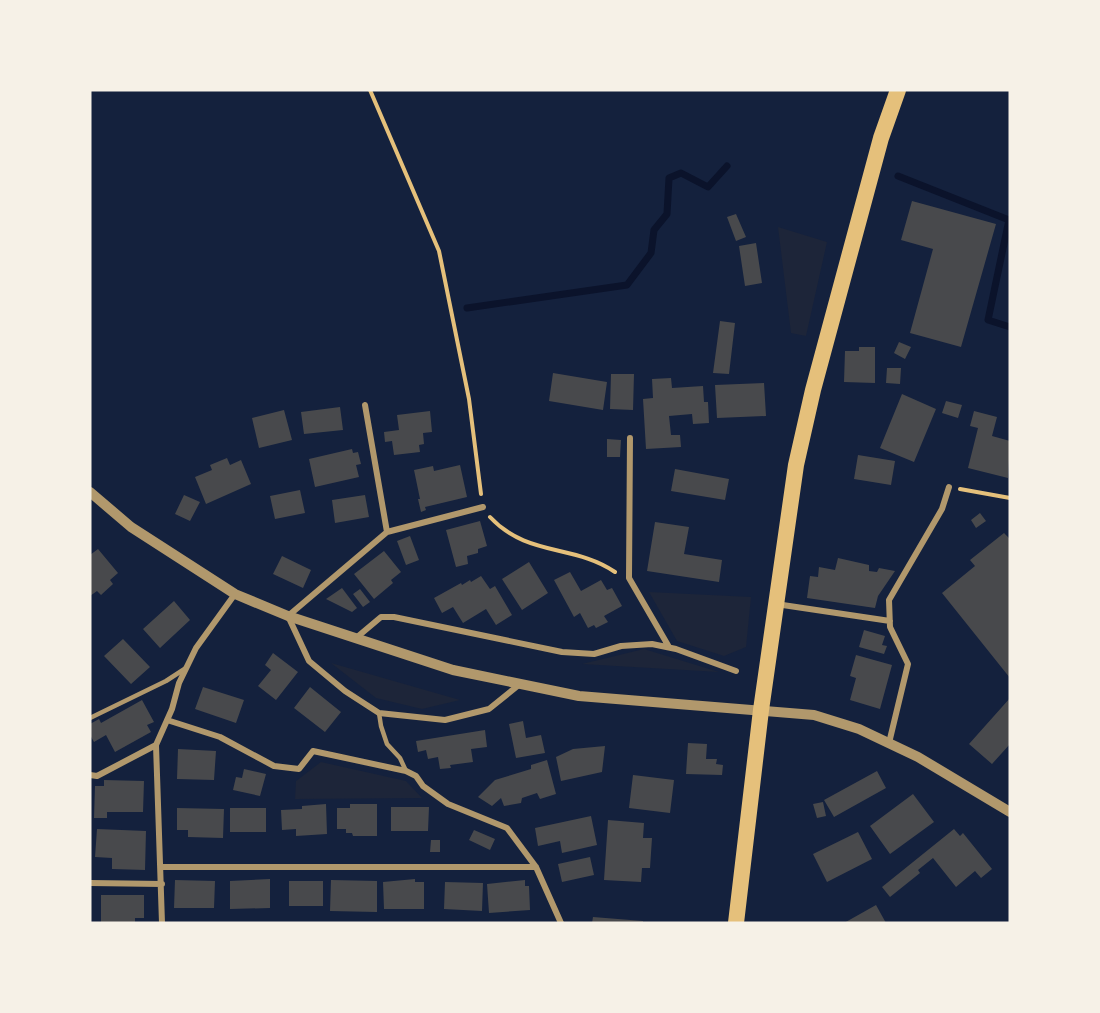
<svg xmlns="http://www.w3.org/2000/svg" width="1100" height="1013" font-family="'Noto Sans',sans-serif">
	<style>
		.green { fill: #1d2539 }
		.lines { fill: none; stroke-linecap: round; stroke-linejoin: round }
		.stream { stroke: #0b132b; stroke-width: 7 }
		.building { fill: #48494c }
		.path { stroke: #e5c07b; stroke-width: 4 }
		.service { stroke: #b1986c; stroke-width: 4.5 }
		.minor { stroke: #b1986c; stroke-width: 6 }
		.tertiary { stroke: #b1986c; stroke-width: 10 }
		.trunk { stroke: #e5c07b; stroke-width: 16 }
	</style>
	<rect width="100%" height="100%" fill="#14213d"/>
	<!-- green -->
	<path class="green" d="M778 227 827 242 806 336 791 333Z
		M649 592 751 597 746 647 724 656 677 641Z
		M644 649 719 672 582 664Z
		M331 663 460 700 422 709 376 698Z
		M321 762 406 781 422 798 295 799 296 781Z"/>
	<g class="lines">
		<!-- stream -->
		<path class="stream" d="M898 176 1009 220 988 320 1010 327
			M467 308 627 285 651 253 654 230 667 214 669 178 681 173 708 187 727 166"/>
	</g>
	<!-- building -->
	<path class="building" d="M912 201 996 224 961 347 910 333 933 249 901 240Z
		M736 214 746 237 736 241 727 217Z
		M756 243 762 283 745 286 739 246Z
		M720 321 735 323 729 374 713 373Z
		M899 342 911 347 905 359 894 353Z
		M859 347H875V383L844 382 845 351H859Z
		M887 368H901L900 384 886 383Z
		M553 373 607 382 603 410 549 401Z
		M611 374H634L633 410 610 409Z
		M671 378 672 388 703 386 704 402H708L709 423 693 424 692 414 669 416 671 435H680L681 447 646 449 643 399 653 398 652 379Z
		M764 383 766 416 717 418 715 385Z
		M902 394 936 409 914 462 880 448Z
		M946 401 962 405 958 418 942 413Z
		M340 407 343 430 304 434 301 412Z
		M284 410 292 440 259 448 252 418Z
		M430 411 432 432 423 433 424 444 419 445 420 452 394 455 392 441 385 442 384 432 399 430 397 415Z
		M974 411 997 417 992 436 1010 441 1008 478 968 468 978 428 970 426Z
		M607 439 621 440 620 457H607Z
		M352 449 353 453 358 452 361 464 356 465 359 477 315 487 309 459Z
		M858 455 895 461 891 485 854 479Z
		M227 458 230 465 241 460 251 484 206 504 195 477 212 470 210 465Z
		M460 465 467 497 425 507 426 510 421 512 418 499H420L414 470 433 466 434 471Z
		M675 469 729 479 725 500 671 491Z
		M300 490 305 513 275 519 270 496Z
		M184 495 200 502 190 521 175 514Z
		M365 495 369 517 335 523 332 500Z
		M980 513 986 521 976 528 971 520Z
		M480 521 487 546 478 549V553L467 556 468 564 456 567 446 530Z
		M655 522 689 527 684 554 722 560 719 582 647 571Z
		M1004 533 1009 538 1010 537V678L942 593 975 566 970 560Z
		M410 536 419 560 406 565 397 541Z
		M98 549 118 573 110 580 113 584 101 595 97 591 90 596V555Z
		M384 551 401 572 391 580 393 583 374 599 354 574Z
		M282 556 311 570 303 588 273 574Z
		M838 558 869 565V571L877 572 879 568 895 571 878 596 875 608 807 598 810 576 818 577 819 567 835 570Z
		M529 562 548 593 522 610 502 579Z
		M570 572 581 591 601 580 607 590 612 588 622 606 604 616 608 622 596 628 594 625 588 628 580 613 574 617 554 580Z
		M481 576 490 589 495 586 512 615 496 625 486 609 463 623 453 607 442 613 434 598 461 583 462 585 470 580 471 582Z
		M342 588 357 608 352 612 326 599Z
		M360 589 370 602 363 607 353 594Z
		M174 601 190 620 160 648 143 629Z
		M864 630 885 636 882 645 887 646 884 654 859 647Z
		M123 639 150 667 131 684 104 656Z
		M273 653 298 672 276 700 258 686 271 670 265 665Z
		M856 655 892 665 880 709 850 700 856 678 850 676Z
		M203 687 244 700 236 723 195 709Z
		M310 687 341 712 325 732 294 708Z
		M1010 698V744L992 764 969 744Z
		M142 700 154 722 147 725 151 732 115 752 106 735 94 742 90 735V724L99 719 101 723Z
		M523 721 526 738 541 735 545 753 516 758 509 724Z
		M485 730 487 747 471 749 473 762 450 765 451 768 440 769 438 757 428 759 426 750 418 752 416 741Z
		M688 743 707 744 706 759H717L716 764 723 765 722 775 686 774Z
		M605 746 602 772 561 781 556 757 573 749Z
		M178 749 216 751 214 780 177 779Z
		M547 760 556 794 540 799 537 793 522 798 521 803 504 806 501 798 492 806 478 797 495 780 531 769V765Z
		M244 769 266 774 260 796 233 790 236 777 242 778Z
		M877 771 886 788 834 817 824 800Z
		M633 775 674 780 670 813 629 808Z
		M104 780 144 781 143 812H107V818H94L95 786H104Z
		M913 794 934 822 890 854 870 826Z
		M823 802 826 816 817 818 813 804Z
		M326 804 327 834 296 836V829L282 830 281 810 302 809V806Z
		M350 804H377V836H353L352 833H346V829H337V808H350Z
		M391 807H429L428 831H391Z
		M177 808 224 809 223 838 188 837V830H177Z
		M230 808H266V832H230Z
		M591 816 597 845 562 853 560 841 538 846 535 828Z
		M608 820 644 823 643 838H652L650 868H642L641 882 604 880Z
		M97 829 146 831 145 870 112 869V858L95 857Z
		M954 829 960 836 963 833 992 869 981 878 975 871 956 887 933 858 918 870 920 873 890 897 882 887Z
		M474 830 495 839 490 850 469 840Z
		M858 832 872 859 827 882 813 854Z
		M431 840H440V852H430Z
		M590 857 594 875 562 882 558 864Z
		M270 879V908L230 909V881Z
		M415 879V882H424V909H384L383 882Z
		M175 880 215 881 214 908H174Z
		M331 880 377 881V912L330 911Z
		M525 880V886H529L530 910 489 913 487 884Z
		M289 881H323V906H289Z
		M445 882 483 883 482 911 444 909Z
		M101 895H144V918H135V923H101Z
		M876 905 886 923H844Z
		M593 917 643 921V923H592Z"/>
	<g class="lines">
		<!-- path -->
		<path class="path" d="M370 90 439 251 469 399 481 494
			M960 489 1010 498
			M490 517C527 557 574 544 615 572"/>
		<!-- service -->
		<path class="service" d="M379 713 381 726 387 744 400 758 406 771
			M90 718 166 681 186 668"/>
		<!-- minor -->
		<path class="minor" d="M365 405 387 532 288 616 309 661 345 691 379 713 445 720 489 709 520 684
			M630 438 629 578 669 647
			M387 532 483 507
			M776 604 890 621
			M356 638 381 617H394L562 652 594 654 621 646 652 644 676 649 736 671
			M167 720 220 737 274 766 299 769 313 751 406 771 416 776 423 786 448 804 507 828 536 867 561 923
			M889 743 908 664 890 627 889 600 942 509 949 487
			M90 775 97 776 156 745
			M162 867H536
			M90 883 162 884
			M162 923 156 745 172 709 179 683 196 648 235 594"/>
		<!-- tertiary -->
		<path class="tertiary" d="M90 492 131 527 235 594 288 616 453 670 579 696 814 715 859 729 918 757 1010 812"/>
		<!-- trunk -->
		<path class="trunk" d="M736 923 761 710 796 465 813 390 881 138 898 90"/>
	</g>
	<!-- border -->
	<rect width="1100" height="1013" fill="none" stroke="#f6f1e7" stroke-width="183"/>
</svg>
